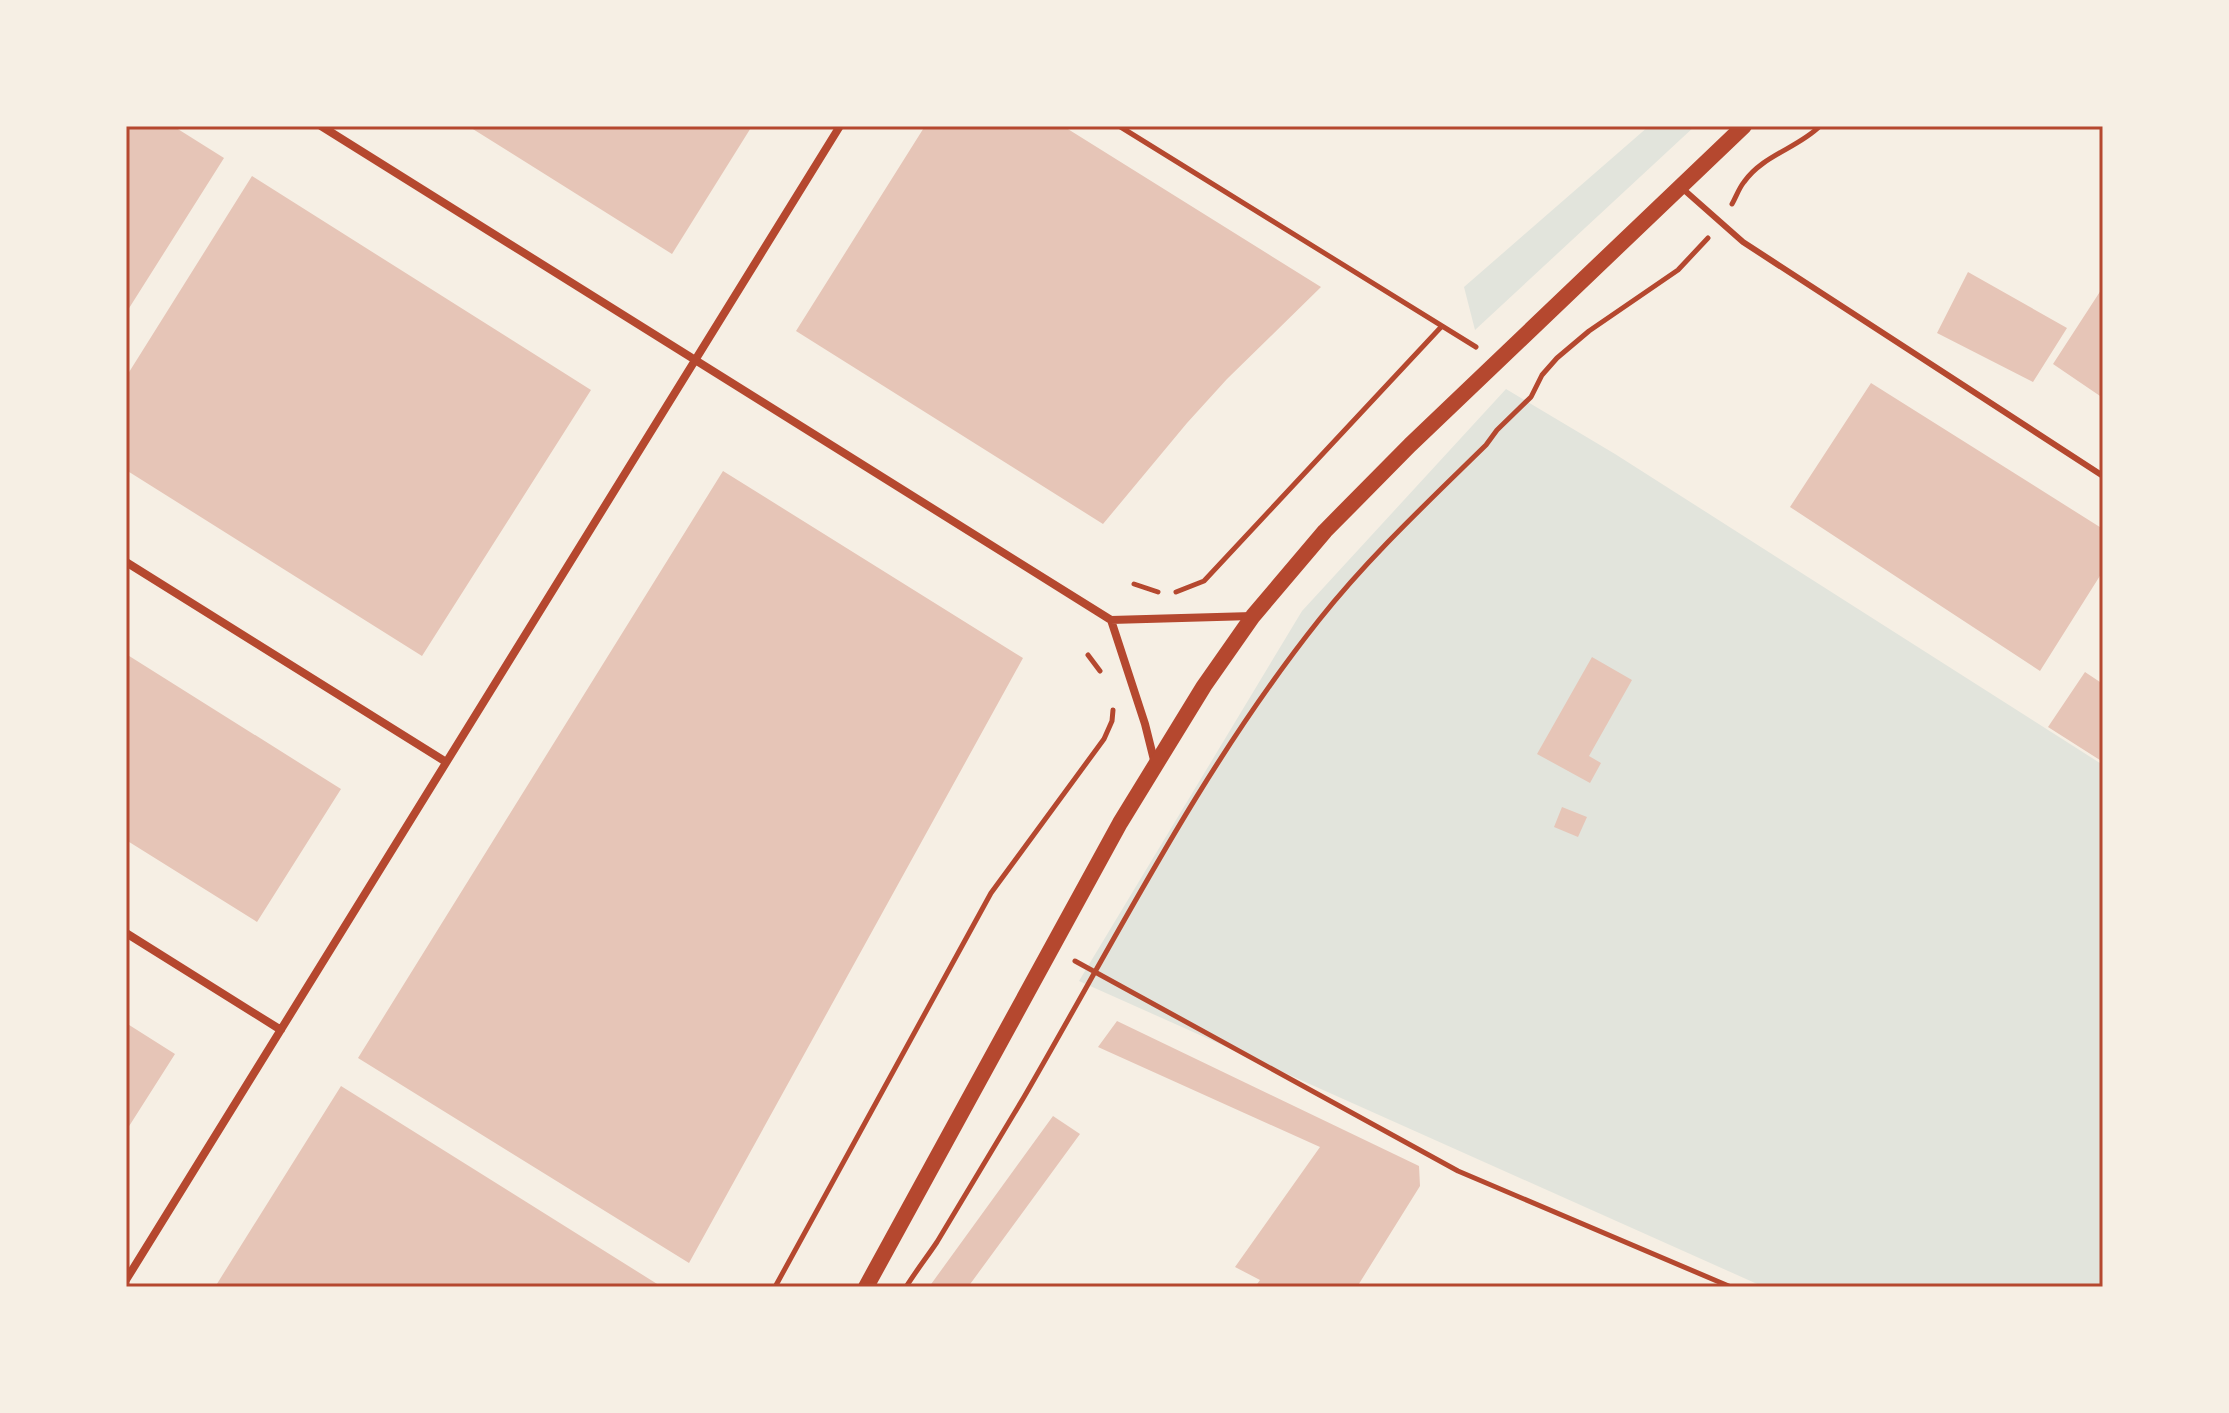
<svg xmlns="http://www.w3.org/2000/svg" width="2229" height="1413" font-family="'Alegreya Sans',sans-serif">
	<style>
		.green { fill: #e2e4dc }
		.building { fill: #e6c5b7 }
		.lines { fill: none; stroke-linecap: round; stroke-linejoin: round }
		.path { stroke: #b5482f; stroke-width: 5 }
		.service { stroke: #b5482f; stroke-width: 6 }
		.minor { stroke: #b5482f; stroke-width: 8 }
		.secondary { stroke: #b5482f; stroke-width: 16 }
		.neatline { fill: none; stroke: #b5482f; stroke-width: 3 }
	</style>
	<rect width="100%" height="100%" fill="#f6efe4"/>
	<!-- green -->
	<path class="green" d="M1649 126H1695L1475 330 1464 287Z
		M1506 389 1615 454 2103 765V1287H1764L1079 981 1302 611Z"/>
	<!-- building -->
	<path class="building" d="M126 126H173L224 158 126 313Z
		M468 126H752L672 254Z
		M925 126H1063L1321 287 1227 379 1187 423 1103 524 796 331Z
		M252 176 591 390 422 656 126 470V377Z
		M1968 272 2067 328 2033 382 1937 333Z
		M2103 287V398L2053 364Z
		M1871 383 2103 529V571L2040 671 1790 507Z
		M723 471 1023 658 689 1263 358 1058Z
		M126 654 341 789 257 922 126 840Z
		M1592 657 1632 680 1589 756 1601 763 1590 783 1537 754Z
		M2085 672 2103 684V762L2048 727Z
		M1562 807 1587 817 1578 837 1554 827Z
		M1117 1021 1419 1166 1420 1186 1357 1287H1255L1260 1280 1235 1267 1320 1147 1098 1047Z
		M126 1023 175 1054 126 1131Z
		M341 1086 662 1287H215Z
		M1053 1116 1080 1134 968 1287H929Z"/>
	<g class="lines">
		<!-- path -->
		<path class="path" d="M1119 126 1476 347
			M1732 204C1736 197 1739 188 1744 182 1763 155 1798 148 1820 126
			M1134 584 1158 592
			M1176 592 1204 581 1442 326
			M1088 655 1100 671
			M1075 961 1458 1171 1731 1287
			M775 1287 991 893 1104 739 1112 721 1113 710
			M906 1287C916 1271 927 1257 937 1242 966 1194 995 1145 1024 1097 1118 935 1202 767 1319 620 1369 557 1429 501 1486 445L1497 430 1531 397 1542 375 1557 358 1589 331 1678 270 1708 238"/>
		<!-- service -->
		<path class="service" d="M1683 189 1743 242 2103 476"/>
		<!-- minor -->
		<path class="minor" d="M321 126 1111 620 1252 616
			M126 562 446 762
			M1111 620 1145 724 1155 764
			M126 933 281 1030
			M126 1280 840 126"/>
		<!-- secondary -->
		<path class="secondary" d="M866 1287 1120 823 1204 686 1253 616 1325 531 1410 445 1744 126"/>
	</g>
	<!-- border -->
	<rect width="2229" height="1413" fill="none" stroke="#f6efe4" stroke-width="256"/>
	<rect x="128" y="128" width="1973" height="1157" class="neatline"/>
</svg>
